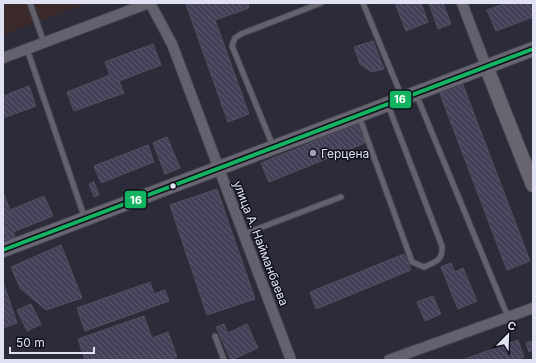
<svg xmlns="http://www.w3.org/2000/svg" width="536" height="363" font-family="Inter,sans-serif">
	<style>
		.commercial { fill: #3c2a2b }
		.building { fill: url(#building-back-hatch); stroke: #51505d }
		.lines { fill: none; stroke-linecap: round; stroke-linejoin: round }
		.lane-casing { stroke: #464653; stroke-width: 7 }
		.street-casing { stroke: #464653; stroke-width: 12 }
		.secondary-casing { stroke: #464653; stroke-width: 16 }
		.lane { stroke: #62616d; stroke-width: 5 }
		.street { stroke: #62616d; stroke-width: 10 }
		.secondary { stroke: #686570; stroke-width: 14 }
		.bus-1-casing { stroke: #10101c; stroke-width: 7 }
		.bus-1 { stroke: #13b361; stroke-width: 4 }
		.poi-dot { fill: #a1a1b2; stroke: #10101c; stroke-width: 1.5 }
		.bus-dot { fill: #e0e1f3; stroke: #10101c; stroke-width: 1.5 }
		.labels { text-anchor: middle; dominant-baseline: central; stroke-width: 3; stroke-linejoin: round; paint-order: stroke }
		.poi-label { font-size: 12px; fill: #e0e1f3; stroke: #10101c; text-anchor: start }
		.street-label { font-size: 12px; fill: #e0e1f3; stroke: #10101c }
		.line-badge { stroke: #10101c; stroke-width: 1.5 }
		.badge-label { font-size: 11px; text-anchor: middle; font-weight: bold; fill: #fff }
	</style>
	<defs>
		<pattern id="building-back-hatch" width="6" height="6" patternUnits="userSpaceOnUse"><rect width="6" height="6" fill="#434057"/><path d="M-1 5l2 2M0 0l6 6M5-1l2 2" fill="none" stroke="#5e5b70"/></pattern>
	</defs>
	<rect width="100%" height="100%" fill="#2c2b3a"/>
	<!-- commercial -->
	<path class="commercial" d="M3 3H87L3 35Z"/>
	<!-- building -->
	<path class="building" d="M189 3H248L249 8 215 20 249 114 228 122 186 4Z
		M395 3H421L428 22 406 31Z
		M429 3H443L451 24 438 29Z
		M506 3H533V17L496 31 487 10Z
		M373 41 384 69 372 72 360 64 354 47Z
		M153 44 161 65 119 81 124 93 74 111 67 92 110 75 105 62Z
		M460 77 530 261 507 270 437 86Z
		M29 86 36 106 3 118V96Z
		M357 124 365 143 269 182 261 163Z
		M167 137 180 168 165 174 153 143Z
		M148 145 154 162 101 183 94 166Z
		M94 182 99 195 94 197 89 184Z
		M217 189 255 299 207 315 170 205Z
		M3 192 10 210 44 196 53 216 13 232 15 237 9 240 3 225Z
		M3 225 9 240 3 242Z
		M61 245 82 298 46 310 20 288 11 267Z
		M404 254 411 270 316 309 310 292Z
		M451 263 455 272 463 268 477 301 458 309 441 267Z
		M3 282 17 323 3 328Z
		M150 282 154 294 165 290 169 301 85 331 77 308Z
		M433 296 441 314 425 321 417 302Z
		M31 304 41 324 27 331 17 310Z
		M144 316 152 338 168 332 177 357 170 360H85L78 339Z
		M224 324 228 333 247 324 258 348 231 360 216 327Z
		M518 340 524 357 515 360H462Z
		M531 341 533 350 529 352 526 343Z"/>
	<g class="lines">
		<!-- lane casing -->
		<g class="lane-casing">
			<path id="lane" d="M30 3 44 43
				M363 3 402 97
				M27 49 85 219
				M416 94 508 317
				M359 116 412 262 424 267C436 262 443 260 442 246L388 105
				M273 146 232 46 235 38 241 34 321 3
				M244 234 341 197
				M215 336 224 360"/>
		</g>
		<!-- street casing -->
		<g class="street-casing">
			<path id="street" d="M150 3 172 44 291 360
				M462 3 486 66
				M3 58 149 3
				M389 360 533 308"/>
		</g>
		<!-- secondary casing -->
		<g class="secondary-casing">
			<path id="secondary" d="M486 66 533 185
				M3 250 533 49"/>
		</g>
		<!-- lane -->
		<use href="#lane" class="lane"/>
		<!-- street -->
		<use href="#street" class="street"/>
		<!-- secondary -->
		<use href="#secondary" class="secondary"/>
		<!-- bus-1 casing -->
		<g class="bus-1-casing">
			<path id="bus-1" d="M3 250 533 49"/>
		</g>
		<!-- bus-1 -->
		<use href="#bus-1" class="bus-1"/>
	</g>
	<!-- markers -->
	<circle class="poi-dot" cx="313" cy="153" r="4"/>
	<circle class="bus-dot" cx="173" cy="186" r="3.5"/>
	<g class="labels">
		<!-- poi labels -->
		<g class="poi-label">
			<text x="321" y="153">Герцена</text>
		</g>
		<!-- street labels -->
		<g class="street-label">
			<text transform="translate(261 243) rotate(69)">улица А. Найманбаева</text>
		</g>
	</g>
	<g class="line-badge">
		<rect x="389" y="90" width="23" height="19" rx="4" fill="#13b361"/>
		<rect x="124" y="190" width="23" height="19" rx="4" fill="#13b361"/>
	</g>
	<g class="badge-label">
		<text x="400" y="103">16</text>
		<text x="136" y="204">16</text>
	</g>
	<!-- border -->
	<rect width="536" height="363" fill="none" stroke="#e0e1f3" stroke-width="8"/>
	<!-- north arrow -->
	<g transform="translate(508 335) rotate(23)" stroke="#10101c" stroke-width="3" paint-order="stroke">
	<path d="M0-3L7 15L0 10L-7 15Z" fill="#e0e1f3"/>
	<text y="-6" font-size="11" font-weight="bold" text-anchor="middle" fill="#e0e1f3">С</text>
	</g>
	<!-- scale -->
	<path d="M10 347v6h84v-6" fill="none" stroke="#e0e1f3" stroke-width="2"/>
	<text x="16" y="347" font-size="12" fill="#e0e1f3" stroke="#10101c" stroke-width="3" paint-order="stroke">50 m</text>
</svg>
